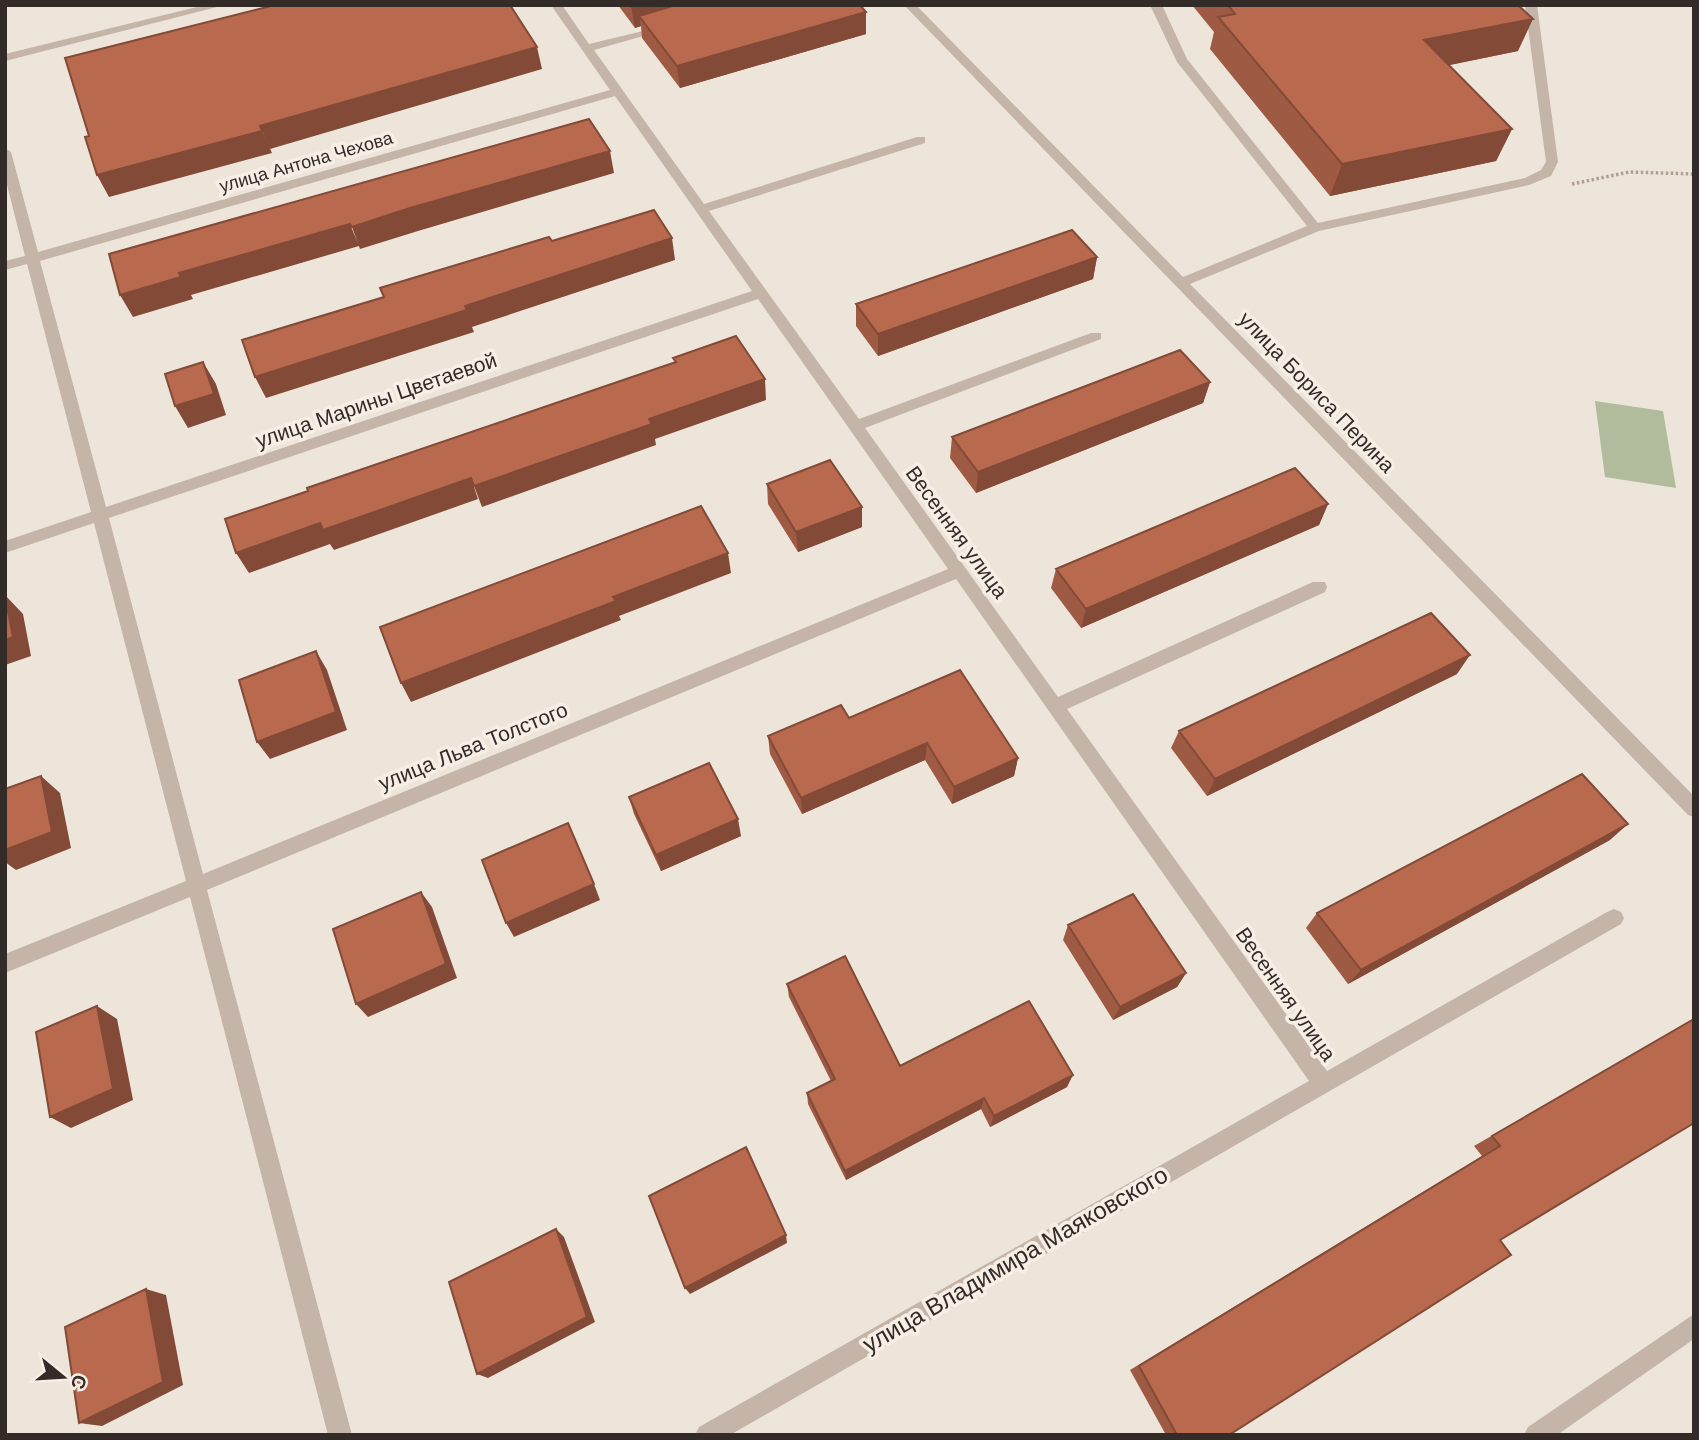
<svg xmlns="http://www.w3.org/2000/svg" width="1699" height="1440" font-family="Arial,sans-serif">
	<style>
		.green { fill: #b0bc9c }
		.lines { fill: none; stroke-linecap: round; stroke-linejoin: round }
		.path { stroke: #b1a092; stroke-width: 3.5; stroke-dasharray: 2.5 2.5; stroke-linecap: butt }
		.minor { fill: #c5b5a8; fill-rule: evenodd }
		.wall { fill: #9f5a43 }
		.shaded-wall { fill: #824a37 }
		.building { fill: #b9694e; stroke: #824a37; stroke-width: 2 }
		.labels { text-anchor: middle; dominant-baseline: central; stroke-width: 7; stroke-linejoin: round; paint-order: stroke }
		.far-street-label { font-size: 18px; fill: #322b27; stroke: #f7efe6 }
		.street-label { font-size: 21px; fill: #322b27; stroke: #f7efe6 }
		.near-street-label { font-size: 24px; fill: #322b27; stroke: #f7efe6 }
	</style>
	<rect width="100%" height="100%" fill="#eee5da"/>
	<!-- green -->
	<path class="green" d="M1595 401 1663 411 1676 488 1605 477Z"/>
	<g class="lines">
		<!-- path -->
		<path class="path" d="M1572 184 1629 172 1694 174"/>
		<!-- minor -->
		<path class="minor" d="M205 5H225L5 61V54Z
			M551 5H562L589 44 668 25V29L594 50 704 204 917 137H925V143L709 211 859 419 1091 333H1101V339L865 428 1058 697 1313 582H1325L1327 587 1325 592 1067 709 1327 1071 1607 912 1614 909 1621 912 1624 918 1621 924 730 1435H695L699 1427 1309 1081 956 579 207 890 352 1435H328L190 897 5 973V954L186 881 94 523 5 553V541L91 512 27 264 5 270V261L25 256 5 177V148L11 152 38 252 610 90ZM615 96 752 291 106 507 40 261ZM758 299 948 569 203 874 109 518Z
			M904 5H916L1183 277 1307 226 1177 62 1150 5H1162L1187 59 1318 223 1525 178 1541 170 1546 162 1525 5H1537L1558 162 1551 176 1529 185 1319 231 1190 284 1694 796V817L1688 815Z
			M1694 1314V1339L1557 1435H1524L1528 1427Z"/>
	</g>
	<!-- wall -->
	<path class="wall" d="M618 5H860L866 12V34L680 88 642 38 641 26 635 28Z
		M1192 5H1518V51L1449 65 1512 129 1496 161 1330 196 1210 49 1214 32Z
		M1097 257 1093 279 878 356 856 326V304Z
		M1210 382 1203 403 976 493 950 458 952 437Z
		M767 484 862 527 798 552 768 504Z
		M1328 504 1319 525 1081 628 1051 588 1056 569Z
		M1457 674 1207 796 1171 748 1179 731Z
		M849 718 1018 758 1014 776 952 804 925 760 802 814 770 754 768 736Z
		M629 797 741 836 661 871 634 814Z
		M1610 840 1348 984 1306 928 1317 913Z
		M1068 925 1186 973 1177 987 1113 1020 1063 940Z
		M787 984 900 1066 1067 1087 990 1127 981 1109 846 1180 808 1104 807 1093 831 1081 789 997Z
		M1694 1019 1500 1240 1229 1435H1166L1130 1370 1482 1156 1474 1146Z"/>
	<!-- shaded-wall -->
	<path class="shaded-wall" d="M633 5H717L639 16 641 26 635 28 631 6Z
		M866 12V34L680 88 677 66Z
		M1533 19 1518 51 1411 73 1424 40Z
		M537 47 542 69 270 149 260 126Z
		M1512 129 1496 161 1330 196 1342 164Z
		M262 131 272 153 109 197 97 175Z
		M610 151 614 173 418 231 360 249 352 227 410 208Z
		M350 224 359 246 191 295 193 299 133 317 120 295 179 273Z
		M672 238 675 260 472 327 474 332 266 398 255 377 465 306Z
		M1097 257 1093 279 878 356V334Z
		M203 362 216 384 226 415 188 428 175 406Z
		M765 379 766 400 655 439 656 445 482 507 474 486 649 419Z
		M1210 382 1203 403 976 493 978 472Z
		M471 478 478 499 334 550 330 544 249 573 236 553 320 523Z
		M1328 504 1319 525 1081 628 1086 609Z
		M862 507V527L798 552 796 532Z
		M728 553 731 573 619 616 621 620 411 702 401 683 613 597Z
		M5 595 23 614 31 656 5 665Z
		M316 651 327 670 347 730 270 759 257 742Z
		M1470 655 1457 674 1207 796 1215 779Z
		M927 743 925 760 802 814 801 798Z
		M1018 758 1014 776 952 804 954 787Z
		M41 776 60 793 71 848 16 870 5 862V850Z
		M738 819 741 836 661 871 656 855Z
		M1628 824 1610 840 1348 984 1361 970Z
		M594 884 600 900 514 937 506 923Z
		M421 892 432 907 457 978 368 1017 356 1004Z
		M1186 973 1177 987 1113 1020 1120 1007Z
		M97 1006 117 1019 133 1100 71 1128 50 1117Z
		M1073 1075 1067 1087 990 1127 994 1116Z
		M984 1098 981 1109 846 1180 845 1171Z
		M556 1229 564 1237 595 1322 488 1378 477 1374Z
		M786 1235 787 1243 690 1294 685 1288Z
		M146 1289 166 1295 183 1385 102 1426 79 1423Z"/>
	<!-- building -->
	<path class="building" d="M275 5H510L537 47 260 126 262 131 97 175 85 137 89 136 65 58Z
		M676 5H860L866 12 677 66 639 16Z
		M1228 5H1518L1533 19 1424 40 1512 129 1342 164 1218 17 1235 14Z
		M589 119 610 151 410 208 352 227 350 224 179 273 181 277 120 295 109 254Z
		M654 210 672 238 465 306 467 310 255 377 242 340 384 297 380 288 549 237 552 241Z
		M1072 230 1097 257 878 334 856 304Z
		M736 336 765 379 649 419 652 424 474 486 471 478 323 530 320 523 236 553 225 519 308 491 307 488 676 362 673 358Z
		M1180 350 1210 382 978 472 952 437Z
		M203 362 214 394 175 406 165 374Z
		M830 460 862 507 796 532 767 484Z
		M1295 468 1328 504 1086 609 1056 569Z
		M701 506 728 553 613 597 616 601 401 683 380 627Z
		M5 596 13 637 5 640Z
		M1431 613 1470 655 1215 779 1179 731Z
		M316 651 336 712 257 742 239 680Z
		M960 670 1018 758 954 787 927 743 801 798 768 736 841 705 849 718Z
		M709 763 738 819 656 855 629 797Z
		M1582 774 1628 824 1361 970 1317 913Z
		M41 776 52 832 5 850V789Z
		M568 823 594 884 506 923 482 860Z
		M421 892 446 964 356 1004 333 929Z
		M1133 894 1186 973 1120 1007 1068 925Z
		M845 956 900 1066 1029 1001 1073 1075 994 1116 984 1098 845 1171 807 1093 835 1079 787 984Z
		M97 1006 113 1089 50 1117 36 1032Z
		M1694 1019V1123L1500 1240 1511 1255 1229 1435H1177L1139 1366 1500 1146 1492 1136Z
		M746 1147 786 1235 685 1288 649 1196Z
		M556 1229 587 1317 477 1374 449 1282Z
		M146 1289 163 1382 79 1423 65 1327Z"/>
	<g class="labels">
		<!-- far-street labels -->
		<g class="far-street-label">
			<text transform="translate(306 162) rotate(-16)">улица Антона Чехова</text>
		</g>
		<!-- street labels -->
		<g class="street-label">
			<text transform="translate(1317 392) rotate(46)">улица Бориса Перина</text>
			<text transform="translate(376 400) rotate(-19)">улица Марины Цветаевой</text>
			<text transform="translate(957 532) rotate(54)">Весенняя улица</text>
			<text transform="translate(473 746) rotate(-22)">улица Льва Толстого</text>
			<text transform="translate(1286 994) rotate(55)">Весенняя улица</text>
		</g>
		<!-- near-street labels -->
		<g class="near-street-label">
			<text transform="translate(1015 1259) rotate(-30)">улица Владимира Маяковского</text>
		</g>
	</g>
	<!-- border -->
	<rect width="1699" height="1440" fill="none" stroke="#322b27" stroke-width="14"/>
	<!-- north arrow -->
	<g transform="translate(63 1377) rotate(108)" stroke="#f7efe6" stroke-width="5" paint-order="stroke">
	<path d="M0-5L12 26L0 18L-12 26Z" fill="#322b27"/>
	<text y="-10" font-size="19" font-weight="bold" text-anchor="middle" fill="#322b27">С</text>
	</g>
</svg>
